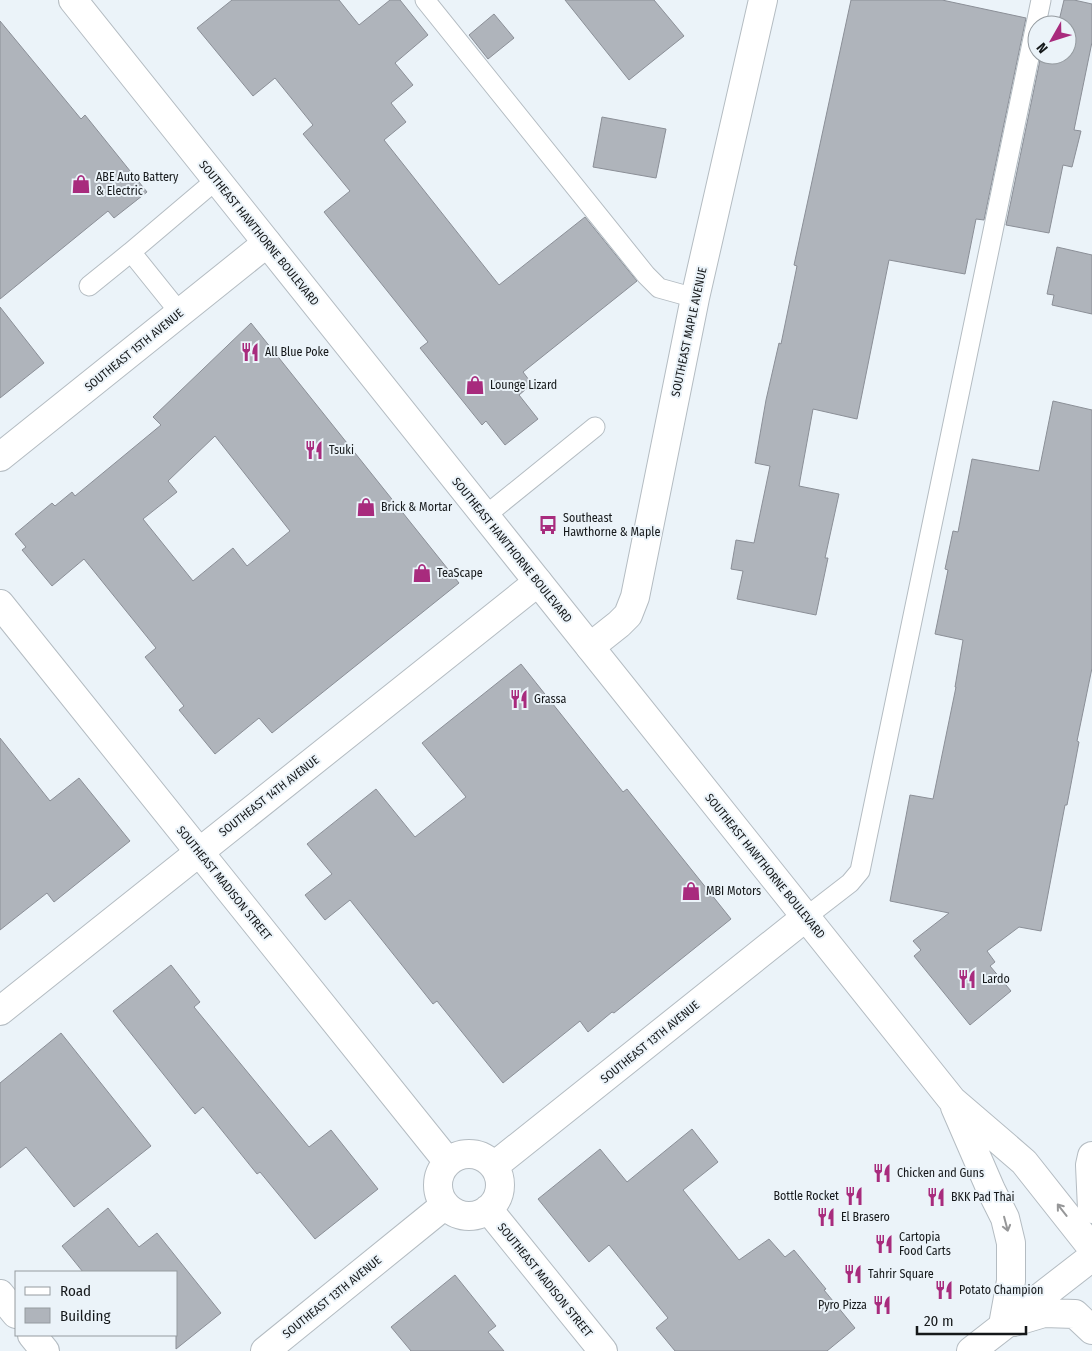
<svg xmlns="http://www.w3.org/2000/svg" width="1092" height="1351" font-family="'Fira Sans Condensed',sans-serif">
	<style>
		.building { fill: #afb4bb; stroke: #8b8f97; fill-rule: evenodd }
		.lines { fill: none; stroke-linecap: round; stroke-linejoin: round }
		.service-casing { stroke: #b4bcc2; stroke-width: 21 }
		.minor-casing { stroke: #b4bcc2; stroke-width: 30 }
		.secondary-casing { stroke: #b4bcc2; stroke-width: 30 }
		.service { stroke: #fff; stroke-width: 19 }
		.minor { stroke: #fff; stroke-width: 28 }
		.secondary { stroke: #fff; stroke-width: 28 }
		.oneway { stroke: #969798 }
		.labels { text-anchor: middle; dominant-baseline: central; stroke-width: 4; stroke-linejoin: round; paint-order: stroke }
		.poi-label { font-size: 12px; fill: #15181a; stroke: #ebf3f9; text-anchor: start }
		.street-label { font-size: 12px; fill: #15181a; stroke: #ebf3f9 }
	</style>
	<rect width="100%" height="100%" fill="#ebf3f9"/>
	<!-- building -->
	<path class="building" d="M232 0H339L359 25 390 0H400L428 35 395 63 413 85 391 103 406 122 384 140 499 285 585 217 637 281 523 372 532 384 519 395 538 419 505 445 486 421 482 425 420 348 428 342 324 212 350 191 303 134 313 125 275 78 253 96 197 28Z
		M565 0H654L684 36 629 80Z
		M851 0H942L1026 18 984 220 976 219 965 274 889 260 857 419 813 409 799 486 839 494 825 558H828L816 615 737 599 743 571 731 569 736 540 754 543 770 466 755 463 766 400 779 343 781 344 797 266 794 265Z
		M1064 0H1074L1092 4V42L1074 130 1081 131 1072 167 1063 165 1049 233 1006 225 1041 55H1067V25H1047L1048 23 1058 25Z
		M494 14 514 38 488 59 469 35Z
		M0 21 81 119 85 115 147 192 114 218 108 211 0 299Z
		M602 117 666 129 656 178 593 167Z
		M1057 247 1092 255V314L1052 305 1054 295 1047 294Z
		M0 307 44 363 0 398Z
		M251 323 459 583 272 733 259 718 215 754 179 710 184 706 145 657 156 648 84 559 52 586 22 550 26 547 15 534 52 503 55 506 72 492 75 496 161 425 153 417ZM215 436 290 531 247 566 233 548 193 581 143 519 177 492 168 481Z
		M1053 401 1092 410V668L1077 741 1079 742 1067 805H1065L1041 931 1019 927 987 951 995 962 990 966 1011 991 970 1025 914 956 921 950 913 941 949 913 890 901 910 795 933 799 956 687H955L963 640 935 634 948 570 945 569 953 531 958 532 972 459 1039 471Z
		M521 664 623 792 627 789 731 919 614 1013 612 1012 588 1032 580 1021 503 1083 437 1001 433 1004 350 900 325 920 305 895 332 874 307 844 376 789 415 837 466 797 422 743Z
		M0 738 50 801 79 778 130 841 54 902 47 893 0 930Z
		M171 965 200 1002 194 1007 309 1147 331 1130 378 1189 315 1239 260 1172 257 1174 203 1107 195 1114 113 1011Z
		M61 1033 151 1146 74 1207 26 1147 0 1168V1083Z
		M692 1129 718 1162 683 1190 739 1260 769 1239 785 1257 794 1250 826 1289 824 1290 855 1328 827 1351H675L656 1328 668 1318 609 1245 589 1262 538 1199 600 1149 627 1182Z
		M108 1208 139 1247 157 1233 221 1313 176 1349V1272H83L62 1246Z
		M455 1275 496 1326 488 1332 504 1351H411L391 1327Z"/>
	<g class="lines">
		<!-- service casing -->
		<g class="service-casing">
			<path id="service" d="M425 0 646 275 659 288 695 298
				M89 286 131 252
				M180 313 131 252 216 180
				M485 516 595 427
				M806 917 850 883 860 871 1041 0"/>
		</g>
		<!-- minor casing -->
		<g class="minor-casing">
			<path id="minor" d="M0 457 267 243
				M0 604 448 1162
				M590 647 619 624 628 615 635 597 695 298 763 0
				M0 1011 538 582
				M438 1185a31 31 0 1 1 62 0a31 31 0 1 1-62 0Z
				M1092 1156 1090 1165 1092 1209
				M494 1166 806 917
				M488 1209 603 1351
				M0 1294 16 1314
				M32 1335 45 1351
				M265 1351 445 1205"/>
		</g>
		<!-- secondary casing -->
		<g class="secondary-casing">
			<path id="secondary" d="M73 0 952 1100 1024 1162 1092 1248
				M955 1107 991 1190 1005 1218 1011 1243V1281L1003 1325
				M1014 1322 1044 1313 1075 1314 1092 1330
				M971 1351 1092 1257"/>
		</g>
		<!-- service -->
		<use href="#service" class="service"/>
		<!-- minor -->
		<use href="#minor" class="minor"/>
		<!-- secondary -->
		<use href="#secondary" class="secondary"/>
	</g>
	<!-- one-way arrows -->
	<defs><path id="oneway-shaft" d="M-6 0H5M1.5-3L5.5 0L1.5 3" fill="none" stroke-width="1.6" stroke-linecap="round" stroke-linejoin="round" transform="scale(1.25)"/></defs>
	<g class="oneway">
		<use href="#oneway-shaft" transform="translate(1062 1210) rotate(-128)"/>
		<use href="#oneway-shaft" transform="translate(1006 1224) rotate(75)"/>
	</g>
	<!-- icons -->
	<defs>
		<g id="shop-bare" transform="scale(1.5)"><path d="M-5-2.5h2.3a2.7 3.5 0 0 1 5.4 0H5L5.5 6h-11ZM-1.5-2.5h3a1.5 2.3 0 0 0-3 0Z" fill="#a82b7d" stroke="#ebf3f9" stroke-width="2.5" paint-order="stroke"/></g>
		<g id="restaurant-bare" transform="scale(1.5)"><path d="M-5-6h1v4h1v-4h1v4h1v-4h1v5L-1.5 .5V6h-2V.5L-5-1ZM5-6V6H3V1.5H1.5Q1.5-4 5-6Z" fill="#a82b7d" stroke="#ebf3f9" stroke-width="2.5" paint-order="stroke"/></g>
		<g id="bus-bare" transform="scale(1.5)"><path d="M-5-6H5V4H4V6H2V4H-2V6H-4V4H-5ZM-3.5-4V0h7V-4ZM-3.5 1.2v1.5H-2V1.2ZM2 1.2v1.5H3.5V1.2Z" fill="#a82b7d" stroke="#ebf3f9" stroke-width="2.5" paint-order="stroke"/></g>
	</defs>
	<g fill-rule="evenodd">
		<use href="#shop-bare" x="81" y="184"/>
		<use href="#restaurant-bare" x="250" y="352"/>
		<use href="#shop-bare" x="475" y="385"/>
		<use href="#restaurant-bare" x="314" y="450"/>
		<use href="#shop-bare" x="366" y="507"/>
		<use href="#bus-bare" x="548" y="525"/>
		<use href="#shop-bare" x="422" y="573"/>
		<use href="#restaurant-bare" x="519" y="699"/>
		<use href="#shop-bare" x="691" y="891"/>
		<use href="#restaurant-bare" x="967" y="979"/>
		<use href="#restaurant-bare" x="882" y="1173"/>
		<use href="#restaurant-bare" x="854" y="1196"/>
		<use href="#restaurant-bare" x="936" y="1197"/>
		<use href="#restaurant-bare" x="826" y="1217"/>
		<use href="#restaurant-bare" x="884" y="1244"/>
		<use href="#restaurant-bare" x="853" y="1274"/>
		<use href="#restaurant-bare" x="944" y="1290"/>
		<use href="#restaurant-bare" x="882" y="1305"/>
	</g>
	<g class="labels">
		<!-- poi labels -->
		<g class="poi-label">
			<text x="96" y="177">ABE Auto Battery<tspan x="96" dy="14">&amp; Electric</tspan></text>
			<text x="265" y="352">All Blue Poke</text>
			<text x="490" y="385">Lounge Lizard</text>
			<text x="329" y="450">Tsuki</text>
			<text x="381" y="507">Brick &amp; Mortar</text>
			<text x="563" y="518">Southeast<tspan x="563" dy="14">Hawthorne &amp; Maple</tspan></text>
			<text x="437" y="573">TeaScape</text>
			<text x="534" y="699">Grassa</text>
			<text x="706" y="891">MBI Motors</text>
			<text x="982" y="979">Lardo</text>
			<text x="897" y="1173">Chicken and Guns</text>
			<text x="839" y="1196" text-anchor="end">Bottle Rocket</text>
			<text x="951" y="1197">BKK Pad Thai</text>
			<text x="841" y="1217">El Brasero</text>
			<text x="899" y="1237">Cartopia<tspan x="899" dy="14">Food Carts</tspan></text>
			<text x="868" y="1274">Tahrir Square</text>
			<text x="959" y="1290">Potato Champion</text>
			<text x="867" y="1305" text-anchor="end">Pyro Pizza</text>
		</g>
		<!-- street labels -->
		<g class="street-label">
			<text transform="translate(259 233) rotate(51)">SOUTHEAST HAWTHORNE BOULEVARD</text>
			<text transform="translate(689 332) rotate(-78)">SOUTHEAST MAPLE AVENUE</text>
			<text transform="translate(134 350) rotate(-39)">SOUTHEAST 15TH AVENUE</text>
			<text transform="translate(512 550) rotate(51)">SOUTHEAST HAWTHORNE BOULEVARD</text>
			<text transform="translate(269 796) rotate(-38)">SOUTHEAST 14TH AVENUE</text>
			<text transform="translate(765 866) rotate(51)">SOUTHEAST HAWTHORNE BOULEVARD</text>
			<text transform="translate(224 883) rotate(51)">SOUTHEAST MADISON STREET</text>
			<text transform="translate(650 1042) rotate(-39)">SOUTHEAST 13TH AVENUE</text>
			<text transform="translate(545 1280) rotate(51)">SOUTHEAST MADISON STREET</text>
			<text transform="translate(332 1297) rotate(-39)">SOUTHEAST 13TH AVENUE</text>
		</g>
	</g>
	<!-- legend -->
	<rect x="15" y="1271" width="162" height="65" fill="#ebf3f9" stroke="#959ba0"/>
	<rect x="25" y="1287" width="25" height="8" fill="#ffffff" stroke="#959ba0"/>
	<text x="60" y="1296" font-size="15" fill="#15181a">Road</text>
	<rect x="25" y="1308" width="25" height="15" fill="#afb4bb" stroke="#959ba0"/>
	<text x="60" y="1321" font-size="15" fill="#15181a">Building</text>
	<!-- north arrow -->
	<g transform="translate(1052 40) rotate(231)"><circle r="24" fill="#ebf3f9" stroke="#959ba0"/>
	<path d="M0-4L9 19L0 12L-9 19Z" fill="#a82b7d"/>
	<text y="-8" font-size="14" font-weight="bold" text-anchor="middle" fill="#15181a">N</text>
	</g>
	<!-- scale -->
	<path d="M917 1326v8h109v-8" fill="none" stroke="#15181a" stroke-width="2.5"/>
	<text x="924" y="1326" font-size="15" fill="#15181a" stroke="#ebf3f9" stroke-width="4" paint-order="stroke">20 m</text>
</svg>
